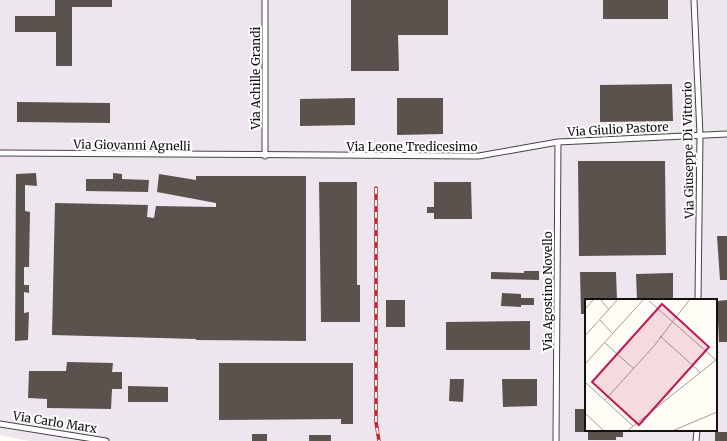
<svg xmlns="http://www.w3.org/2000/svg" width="727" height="441" font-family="Merriweather,serif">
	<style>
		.industrial { fill: #eee6ef; fill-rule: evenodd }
		.building { fill: #5a524d }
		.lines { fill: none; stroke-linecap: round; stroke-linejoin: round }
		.street-casing { stroke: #444; stroke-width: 7 }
		.street { stroke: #fff; stroke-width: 5 }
		.rail-casing { stroke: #c4262e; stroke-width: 3.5 }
		.rail { stroke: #fff; stroke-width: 2; stroke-dasharray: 6; stroke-linecap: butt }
		.labels { text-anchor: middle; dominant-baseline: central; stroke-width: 4; stroke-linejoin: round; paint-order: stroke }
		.street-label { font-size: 12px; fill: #111; stroke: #fff }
		.inset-road { fill: none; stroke: #a09f9a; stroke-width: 1 }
		.view { fill: #c2185b; fill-opacity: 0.15; stroke: #c2185b; stroke-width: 2 }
		.inset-edge { fill: none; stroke: #111; stroke-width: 2 }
	</style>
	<rect width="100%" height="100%" fill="#fffdf5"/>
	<!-- industrial -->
	<path class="industrial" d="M0 0H727V441H30L0 435ZM586 300H716V430H586Z"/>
	<!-- building -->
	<path class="building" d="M55 0H112V7H72V66H56V32H15V16H55Z
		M351 0H448V35H398L399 71H351Z
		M603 0H668V19H603Z
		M672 84 673 121 600 122V85Z
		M355 98V125L300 126V99Z
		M397 98H443V134L397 135Z
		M17 102 110 103V123L17 122Z
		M578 161H665L666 255 579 256Z
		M36 173 37 186 25 185V211L30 212 29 267H24V285H29V293L24 292V313L29 312 28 340 15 341 16 174Z
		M113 173 122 174V179L149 180 148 192 86 191V179H113Z
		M159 174 196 180V176H306V341L196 340V339L52 335 55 203 148 205 147 217 154 218 156 206 216 207V203L157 192Z
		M319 182H357V285H360V322H321Z
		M434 182H471L472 219H434V213H427V207H434Z
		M717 236H727V280H720Z
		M524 271H539V280L491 279V272L524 273Z
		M580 272H616L617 300H586V314H581Z
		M673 273V300H637L636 274Z
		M502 293 521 294V298H534V305H521V307L501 306Z
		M386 300H405V327H386Z
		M727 300V342H719L717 301Z
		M530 321V350H446V322Z
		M67 362 113 363 112 372H122V389H112L111 409 47 408V399L28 398 29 371H66Z
		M219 363H353V424H341V419L219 420Z
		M450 379H464L463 402 449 401Z
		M502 379H537V406L503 407Z
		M128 386 168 387V402H128Z
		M575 409H586V432H575Z
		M588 430H623V437H616V440H588Z
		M715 432H727V441H715Z
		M252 434H267V441H252Z
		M309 435H331V441H309Z"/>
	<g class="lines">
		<!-- street casing -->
		<g class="street-casing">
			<path id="street" d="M694 0 700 135 698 300
				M0 153 479 156 558 142 727 134
				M265 156V0
				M0 424 106 441
				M556 441 558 142
				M696 441 697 430"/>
		</g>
		<!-- street -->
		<use href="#street" class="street"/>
		<!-- rail casing -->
		<g class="rail-casing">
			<path id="rail" d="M376 188V422L379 441"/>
		</g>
		<!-- rail -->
		<use href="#rail" class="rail"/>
	</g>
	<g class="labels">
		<!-- street labels -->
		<g class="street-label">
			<text transform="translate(255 78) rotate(-90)">Via Achille Grandi</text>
			<text transform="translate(618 129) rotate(-3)">Via Giulio Pastore</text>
			<text transform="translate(132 145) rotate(1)">Via Giovanni Agnelli</text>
			<text x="412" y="146">Via Leone Tredicesimo</text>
			<text transform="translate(688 150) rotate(-91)">Via Giuseppe Di Vittorio</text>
			<text transform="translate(547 291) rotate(-90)">Via Agostino Novello</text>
			<text transform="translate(55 422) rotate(9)">Via Carlo Marx</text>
		</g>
	</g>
	<!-- overview -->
	<g transform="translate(585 299)">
		<rect width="132" height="132" fill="#fffdf5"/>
		<path class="inset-road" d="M15 0 24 11M0 10 9 0M15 21 27 34M0 37 33 0M75 37 115 73M20 44 49 70M0 65 59 0M0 83 48 127M20 101 69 47 105 0M0 114 19 132M42 132 131 61 64 2M87 132 132 113"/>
		<path class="view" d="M77 5 124 48 54 126 7 83Z"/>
		<rect width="132" height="132" class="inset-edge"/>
	</g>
</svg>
